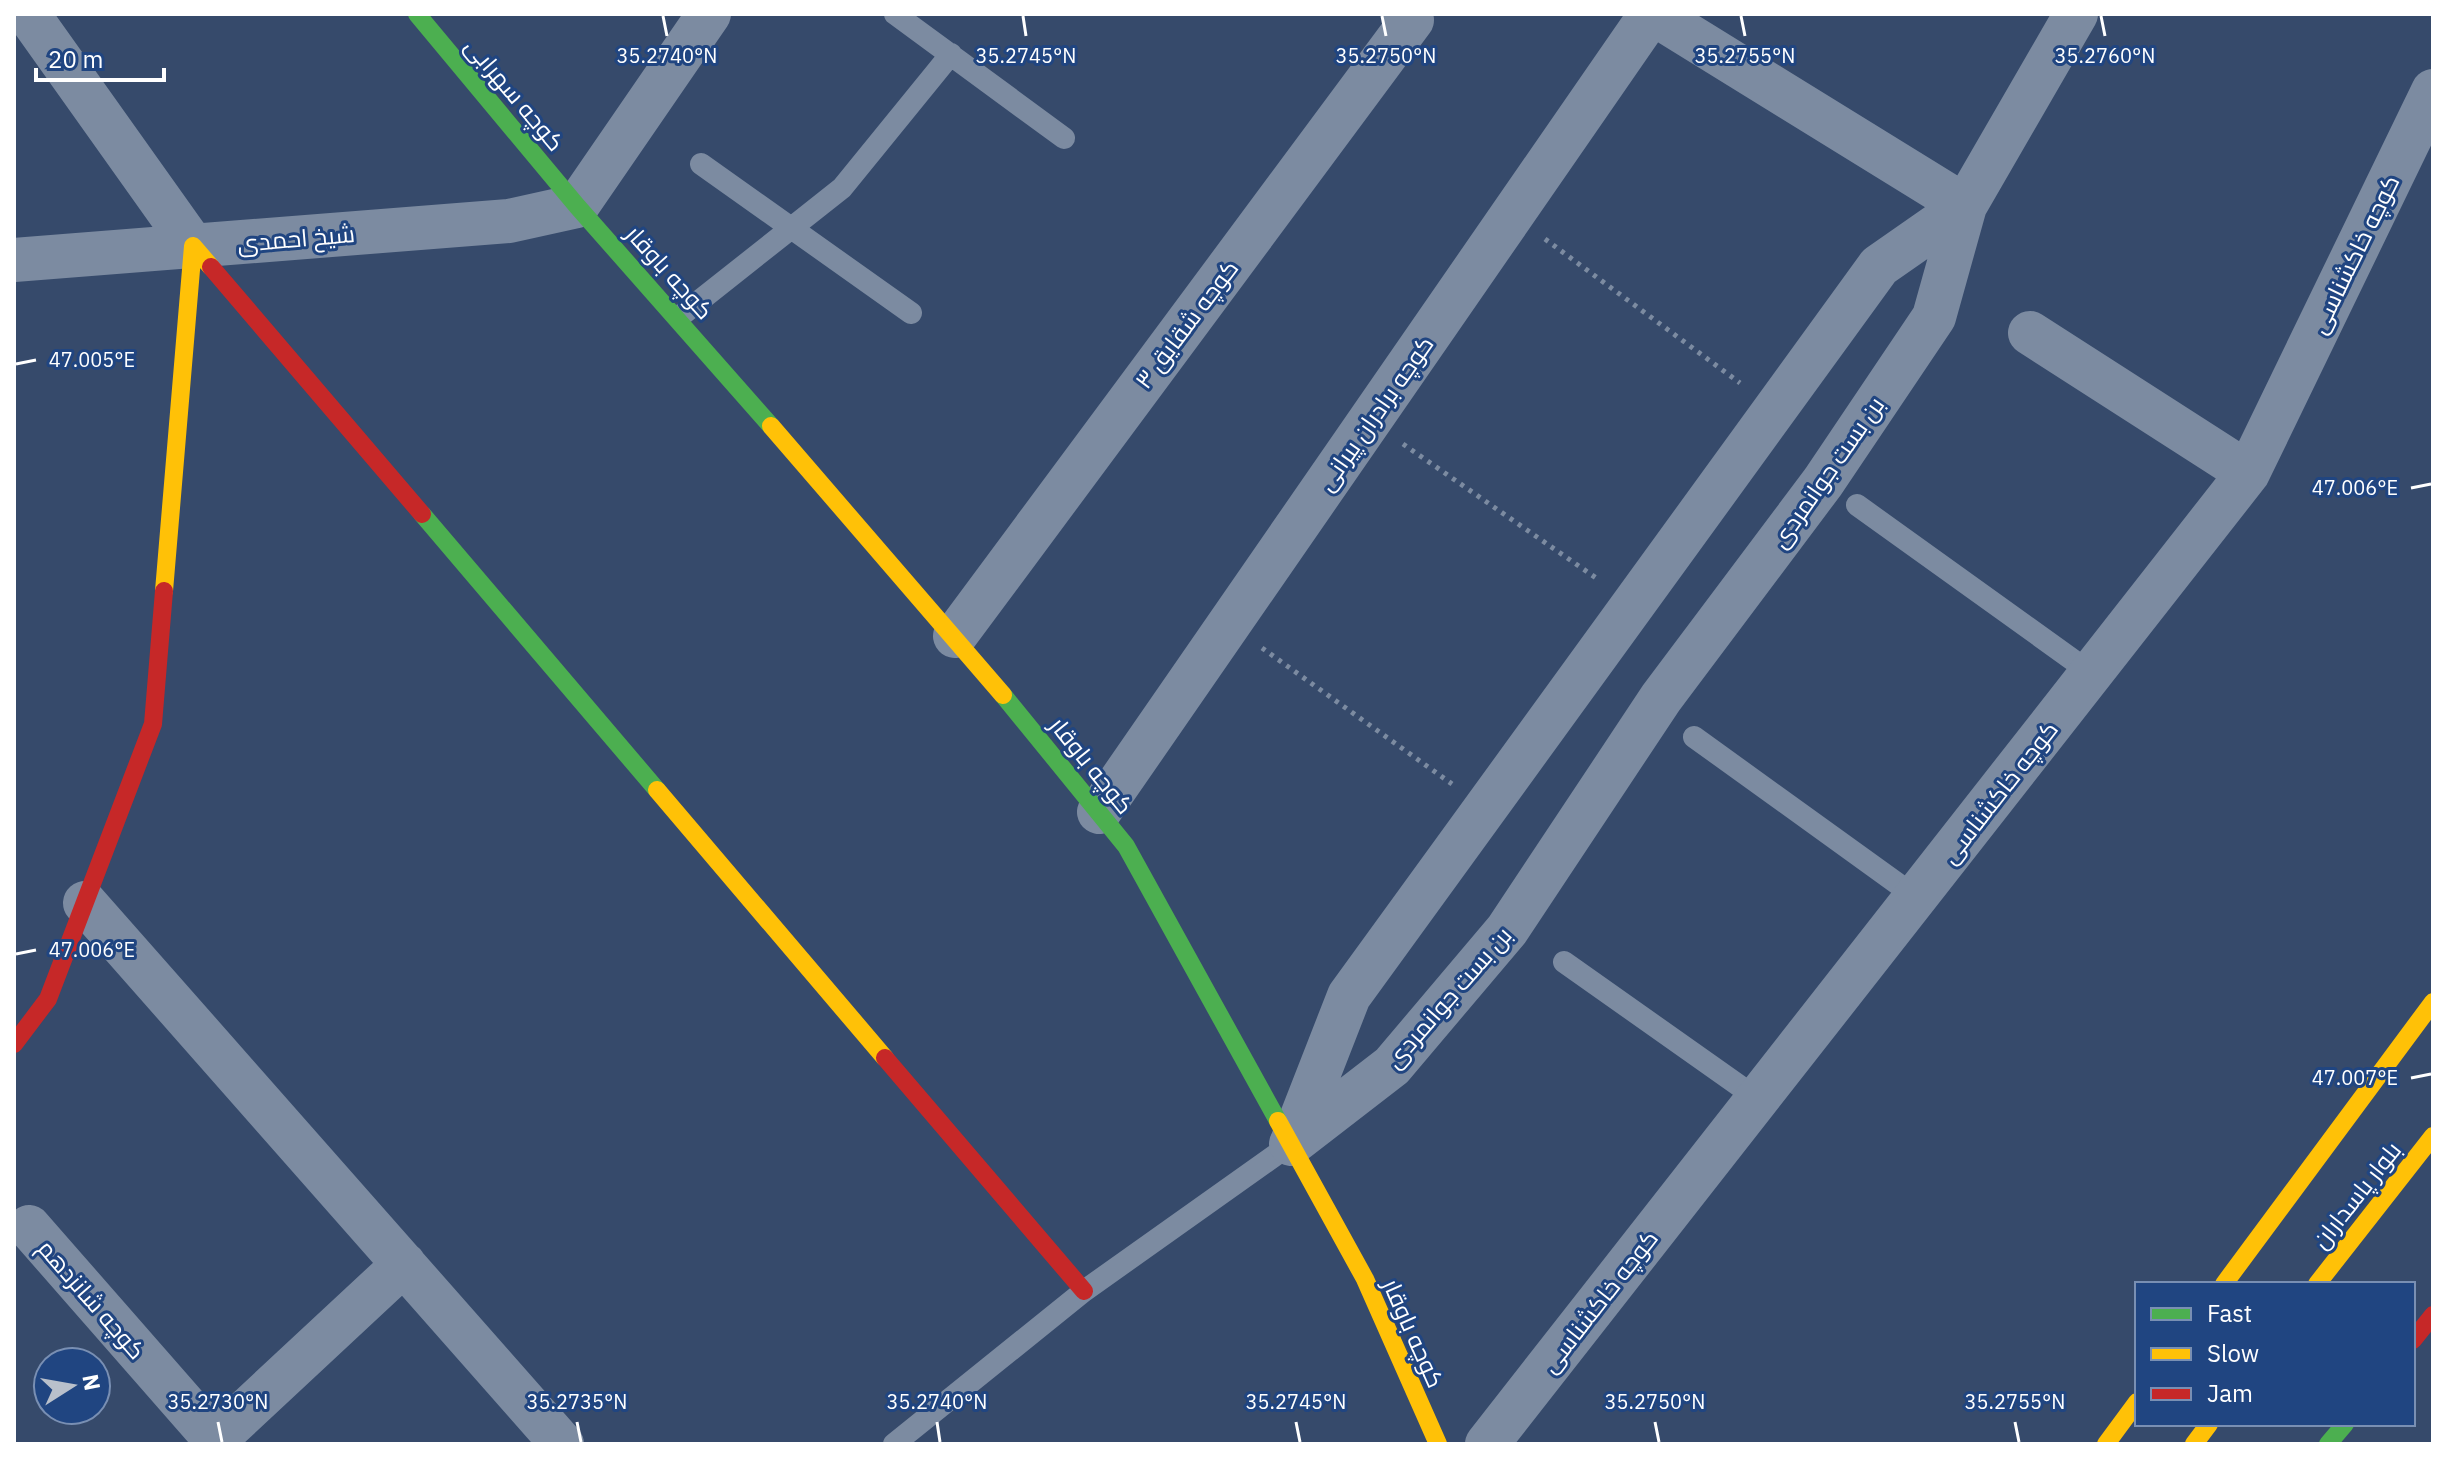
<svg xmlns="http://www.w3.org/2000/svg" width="2447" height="1458" font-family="'IBM Plex Sans',Cairo,sans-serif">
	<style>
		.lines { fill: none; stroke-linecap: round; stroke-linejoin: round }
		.path { stroke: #7c8ba1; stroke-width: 5; stroke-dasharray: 4 6; stroke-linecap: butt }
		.lane { stroke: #7c8ba1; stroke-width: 22 }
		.street { stroke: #7c8ba1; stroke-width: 44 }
		.fast { stroke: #4caf50; stroke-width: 18 }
		.slow { stroke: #ffc107; stroke-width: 18 }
		.jam { stroke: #c62828; stroke-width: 18 }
		.ticks { fill: none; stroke: #fff; stroke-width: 3 }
		.labels { text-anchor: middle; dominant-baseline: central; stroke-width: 6; stroke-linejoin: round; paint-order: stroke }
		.street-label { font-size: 24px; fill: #fff; stroke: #204581 }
		.ticks-label { font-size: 20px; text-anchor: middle; fill: #fff; stroke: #204581; stroke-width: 6; stroke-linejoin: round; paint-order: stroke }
	</style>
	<rect width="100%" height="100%" fill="#364a6b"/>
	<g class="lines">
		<!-- path -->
		<path class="path" d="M1545 239 1740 383
			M1403 444 1599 580
			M1262 648 1452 784"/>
		<!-- lane -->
		<path class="lane" d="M895 14 1064 138
			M701 164 911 313
			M679 317 842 188 951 54
			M1857 505 2091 673
			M1694 737 1916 897
			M1564 962 1758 1099
			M894 1444 1084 1291 1291 1144"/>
		<!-- street -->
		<path class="street" d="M28 14 193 246
			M1654 14 1965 206
			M14 260 509 221 577 206 709 14
			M2030 333 2248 473
			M955 636 1412 20 1405 14
			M1099 812 1651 14
			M85 903 562 1444
			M1292 1142 1349 996 1879 266 1965 206
			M1291 1144 1392 1066 1507 930 1661 698 1823 482 1934 317 1965 206 2076 14
			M29 1227 219 1444
			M215 1440 404 1264
			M1487 1444 2248 473 2433 91"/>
		<!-- fast -->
		<path class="fast" d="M417 14 577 206 771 426
			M422 514 657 790
			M1003 695 1126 846 1278 1121
			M2328 1444 2345 1424"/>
		<!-- slow -->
		<path class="slow" d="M771 426 1003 695
			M164 591 193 246 211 267
			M657 790 885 1058
			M1278 1121 1365 1279 1438 1444
			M2224 1284 2433 1002
			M2317 1284 2433 1136
			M2106 1444 2137 1402
			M2194 1444 2209 1424"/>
		<!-- jam -->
		<path class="jam" d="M211 267 422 514
			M14 1044 48 999 153 724 164 591
			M885 1058 1084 1291
			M2413 1340 2433 1315"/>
	</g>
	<!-- ticks -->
	<path class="ticks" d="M663 16 667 36M1023 16 1026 36M1382 16 1386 36M1741 16 1745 36M2101 16 2105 36M16 364 36 360M2411 488 2431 484M16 954 36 950M2411 1078 2431 1074M218 1422 222 1442M577 1422 581 1442M937 1422 940 1442M1296 1422 1300 1442M1655 1422 1659 1442M2015 1422 2019 1442"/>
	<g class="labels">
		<!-- street labels -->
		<g class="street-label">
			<text transform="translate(515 94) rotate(50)">کوچه سهرابی</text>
			<text transform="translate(296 238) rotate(-5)">شیخ احمدی</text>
			<text transform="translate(2354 254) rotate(-64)">کوچه خاکشناسی</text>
			<text transform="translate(670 272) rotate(48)">کوچه باوقار</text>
			<text transform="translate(1186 324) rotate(-53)">کوچه شقایق ۳</text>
			<text transform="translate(1375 413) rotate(-55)">کوچه برادران پیرانی</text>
			<text transform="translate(1827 472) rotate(-55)">بن بست جوانمردی</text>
			<text transform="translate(1092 765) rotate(51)">کوچه باوقار</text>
			<text transform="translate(1999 792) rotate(-52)">کوچه خاکشناسی</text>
			<text transform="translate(1448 997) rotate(-49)">بن بست جوانمردی</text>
			<text transform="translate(2356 1195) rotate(-52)">بلوار پاسداران</text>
			<text transform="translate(92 1299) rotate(49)">کوچه شانزدهم</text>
			<text transform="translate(1599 1301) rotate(-52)">کوچه خاکشناسی</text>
			<text transform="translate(1414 1333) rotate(66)">کوچه باوقار</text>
		</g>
	</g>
	<g class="ticks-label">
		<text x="667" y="63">35.2740°N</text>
		<text x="1026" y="63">35.2745°N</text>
		<text x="1386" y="63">35.2750°N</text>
		<text x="1745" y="63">35.2755°N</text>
		<text x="2105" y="63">35.2760°N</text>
		<text x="92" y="367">47.005°E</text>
		<text x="2355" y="495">47.006°E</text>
		<text x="92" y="957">47.006°E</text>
		<text x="2355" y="1085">47.007°E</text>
		<text x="218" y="1409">35.2730°N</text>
		<text x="577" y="1409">35.2735°N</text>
		<text x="937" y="1409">35.2740°N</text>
		<text x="1296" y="1409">35.2745°N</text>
		<text x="1655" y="1409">35.2750°N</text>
		<text x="2015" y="1409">35.2755°N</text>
	</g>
	<!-- border -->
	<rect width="2447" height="1458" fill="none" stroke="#ffffff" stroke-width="32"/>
	<!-- legend -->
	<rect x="2135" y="1282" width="280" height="144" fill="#204581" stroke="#798fb3" stroke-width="2"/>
	<rect x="2151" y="1308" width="40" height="12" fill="#4caf50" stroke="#798fb3" stroke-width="2"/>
	<text x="2207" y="1322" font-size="24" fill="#ffffff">Fast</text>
	<rect x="2151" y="1348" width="40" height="12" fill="#ffc107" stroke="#798fb3" stroke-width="2"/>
	<text x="2207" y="1362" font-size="24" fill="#ffffff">Slow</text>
	<rect x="2151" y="1388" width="40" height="12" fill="#c62828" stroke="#798fb3" stroke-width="2"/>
	<text x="2207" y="1402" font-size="24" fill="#ffffff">Jam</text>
	<!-- north arrow -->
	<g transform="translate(72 1386) rotate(79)"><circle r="38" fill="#204581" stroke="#798fb3" stroke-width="2"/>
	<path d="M0-6L14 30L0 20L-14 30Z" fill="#b9c0cb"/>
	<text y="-12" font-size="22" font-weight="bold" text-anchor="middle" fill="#ffffff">N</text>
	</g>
	<!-- scale -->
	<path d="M36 68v12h128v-12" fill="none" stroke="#ffffff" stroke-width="4"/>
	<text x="48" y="68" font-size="24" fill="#ffffff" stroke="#204581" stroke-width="6" paint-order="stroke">20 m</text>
</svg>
